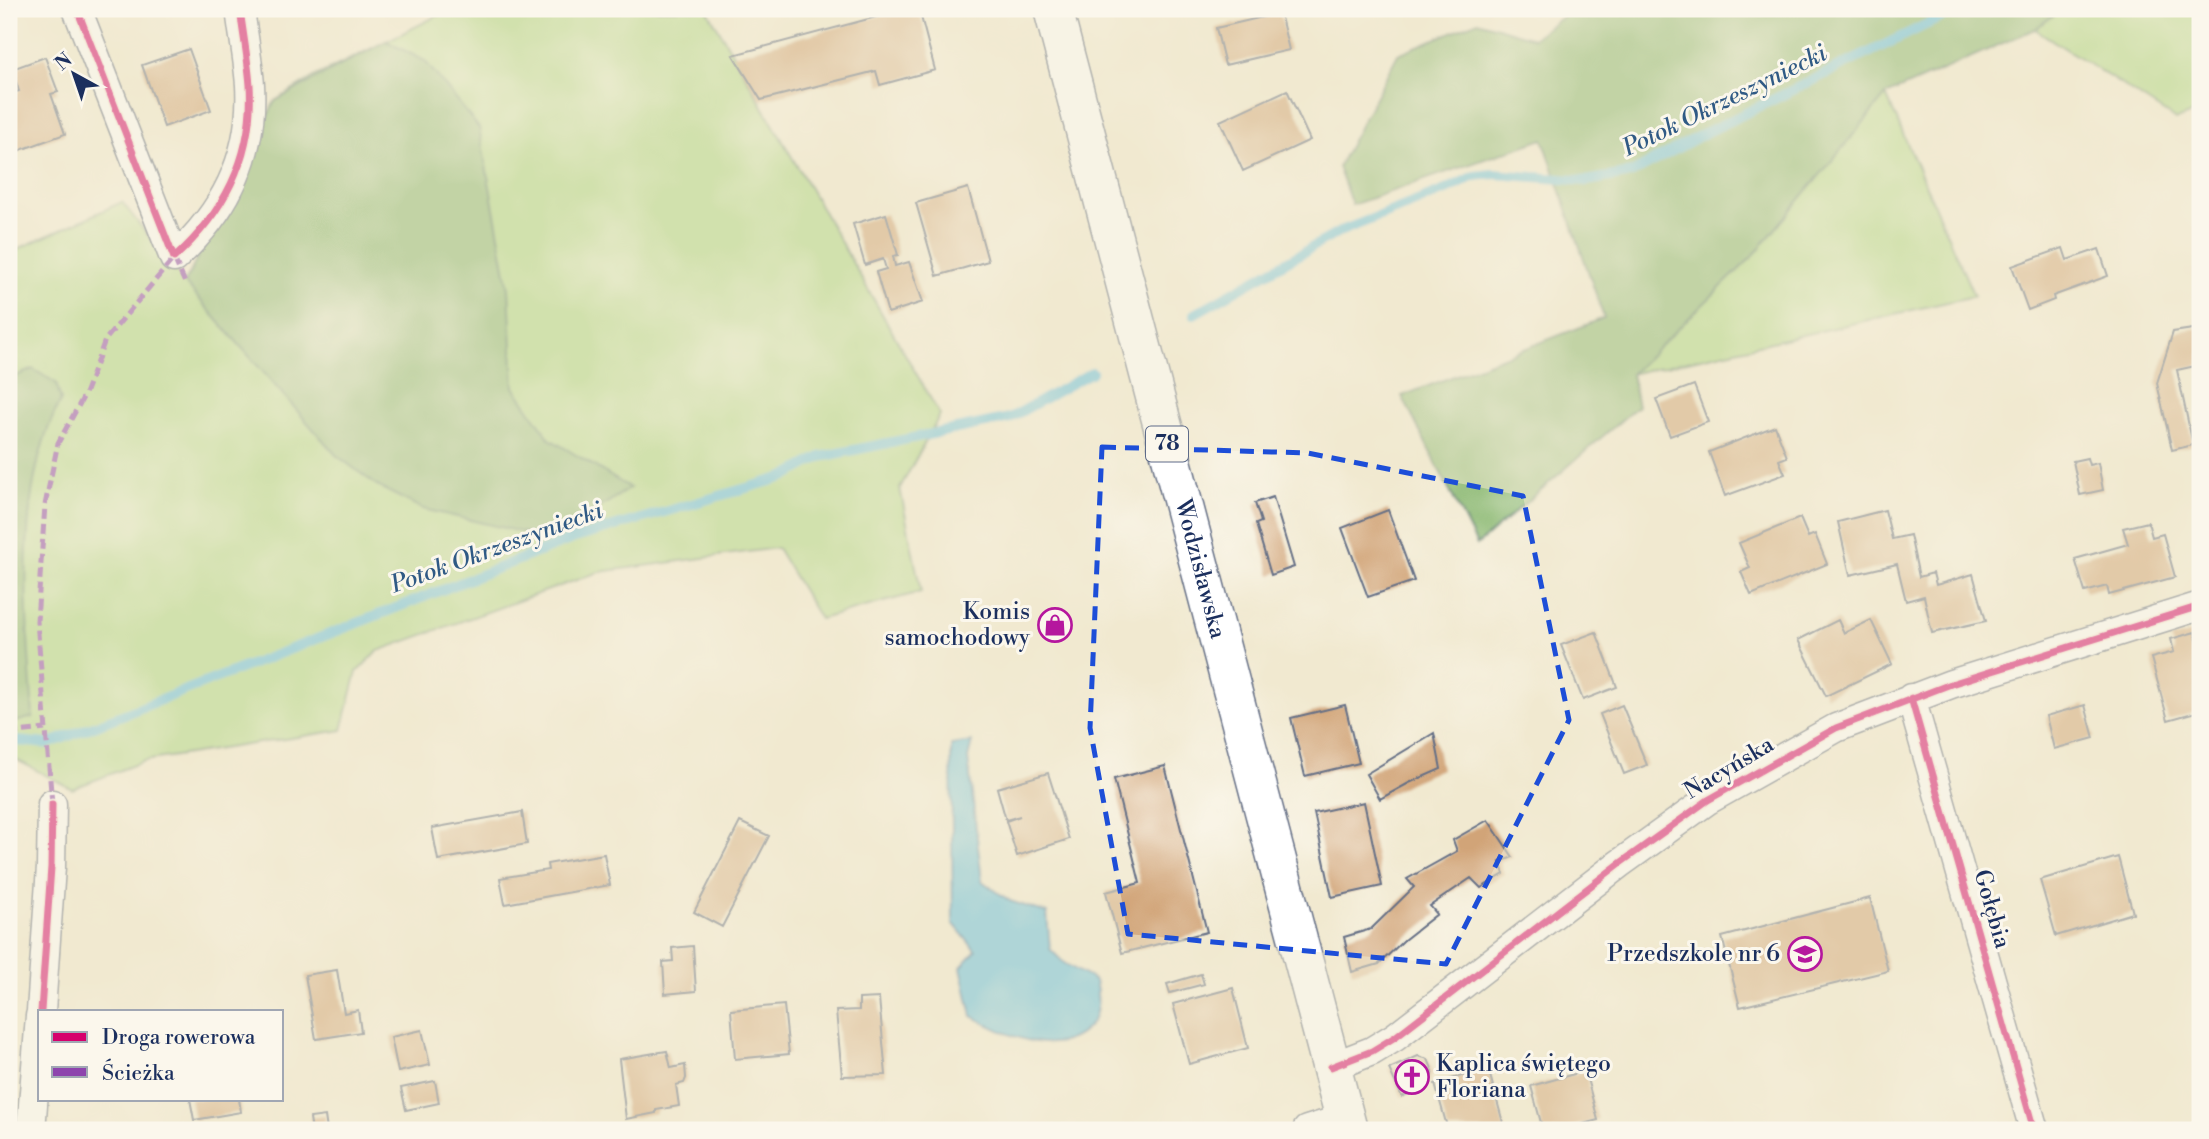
<svg xmlns="http://www.w3.org/2000/svg" width="2209" height="1139" font-family="'Libre Bodoni',serif">
	<style>
		.green { fill: #acd783; stroke: #648370; stroke-width: 2 }
		.forest { fill: #89b871; stroke: #527468; stroke-width: 2 }
		.water { fill: #61bddf; stroke: #3e769e; stroke-width: 2 }
		.lines { fill: none; stroke-linecap: round; stroke-linejoin: round }
		.stream { stroke: #61bddf; stroke-width: 10 }
		.building { fill: #d1a478 }
		.street-casing { stroke: #667086; stroke-width: 31 }
		.primary-casing { stroke: #667086; stroke-width: 41 }
		.street { stroke: #fff; stroke-width: 28 }
		.primary { stroke: #fff; stroke-width: 38 }
		.quiet { stroke: #8e44ad; stroke-width: 5; stroke-dasharray: 10 5; stroke-linecap: butt }
		.cycleway-casing { stroke: #fbf7ec; stroke-width: 11 }
		.cycleway { stroke: #d6006c; stroke-width: 7 }
		.marked { fill: none; stroke: #1d4ed8; stroke-width: 5; stroke-dasharray: 14 9; stroke-linejoin: round }
		.labels { text-anchor: middle; dominant-baseline: central; stroke-width: 6; stroke-linejoin: round; paint-order: stroke }
		.shield { fill: #fbf7ec; stroke: #5e6b89; stroke-width: 2 }
		.shield-label { font-size: 21px; font-weight: bold; fill: #1b2f5e }
		.street-label { font-size: 23px; fill: #1b2f5e; stroke: #fbf7ec }
		.poi-label { font-size: 23px; fill: #1b2f5e; stroke: #fbf7ec; text-anchor: end }
		.water-label { font-size: 24px; font-style: italic; fill: #305a85; stroke: #fbf7ec }
	</style>
	<rect width="100%" height="100%" fill="#fbf7ec"/>
	<filter id="ink" filterUnits="userSpaceOnUse"><feTurbulence type="fractalNoise" baseFrequency=".0143" numOctaves="2"/><feDisplacementMap in="SourceGraphic" scale="14" xChannelSelector="R" yChannelSelector="G"/><feConvolveMatrix kernelMatrix="1 2 1 2 8 2 1 2 1" color-interpolation-filters="sRGB"/></filter>
	<filter id="wash" filterUnits="userSpaceOnUse"><feTurbulence type="fractalNoise" baseFrequency=".00686" numOctaves="4" result="noise"/><feDisplacementMap in="SourceGraphic" scale="28" xChannelSelector="R" yChannelSelector="G"/><feGaussianBlur stdDeviation="1.57" result="paint"/><feColorMatrix in="noise" values="0 0 0 0 0 0 0 0 0 0 0 0 0 0 0 0 0 1.4 0 .05"/><feComposite in="paint" operator="in"/></filter>
	<g filter="url(#wash)">
		<rect width="100%" height="100%" fill="#f1e9d0"/>
		<!-- green -->
		<path class="green" d="M451 9H707L940 415 900 488 921 592 820 619 777 548 599 572 378 651 357 672 342 730 144 761 72 789 9 756V253L122 202 185 283 275 101 316 76Z
			M2062 9H2200V111L2176 120 2035 29Z
			M1886 95 1974 296 1630 374 1753 256Z"/>
		<!-- forest -->
		<path class="forest" d="M1573 9H2062L2035 29 1886 95 1753 256 1631 374 1638 406 1477 545 1402 396 1604 318 1543 139 1352 205 1338 167 1398 54 1478 21 1533 38Z
			M386 41 425 61 479 128 509 289 514 387 550 439 630 488 551 539 423 509 379 487 336 455 185 283 275 101Z
			M33 369 56 383 61 400C13 488 27 620 33 717L9 724V379Z"/>
		<!-- water -->
		<path class="water" d="M972 742 968 758 982 881 1010 901 1047 913 1050 949 1064 963 1095 981C1099 997 1099 1016 1088 1027 1055 1061 1006 1034 972 1016L961 967 976 951 953 923 951 745Z"/>
		<g class="lines">
			<!-- stream -->
			<path class="stream" d="M1194 314 1341 231 1448 189 1474 176 1494 174 1587 181 1632 173 1703 134 1958 9
				M9 744 17 741 48 744 572 539 784 477 820 457 1010 418 1092 372"/>
		</g>
		<g id="blocks">
			<!-- building -->
			<path class="building" d="M906 9H919L935 70 880 85 876 71 761 100 733 55Z
				M1280 13 1289 50 1225 65 1216 28Z
				M189 49 211 110 164 127 142 65Z
				M45 57 58 92 51 94 65 134 15 152 9 134V94L19 91 12 69Z
				M1287 90 1310 140 1243 171 1220 121Z
				M968 188 988 261 937 276 916 203Z
				M886 214 898 255 893 256 895 266 909 262 923 302 888 313 876 272 886 269 883 259 865 265 853 224Z
				M2063 248 2067 260 2099 249 2108 276 2053 296 2054 300 2028 310 2012 266Z
				M2200 328V365L2177 370 2193 445 2172 450 2157 383 2173 332Z
				M1694 385 1708 422 1670 436 1656 399Z
				M1775 426 1787 457 1779 460 1785 474 1725 496 1709 452Z
				M2087 458 2089 465 2098 463 2103 490 2080 495 2073 461Z
				M1273 497 1294 567 1271 575 1256 524 1261 522 1255 503Z
				M1388 510 1414 581 1368 597 1342 528Z
				M1885 510 1892 539 1910 535 1919 577 1933 573 1936 585 1973 574 1986 621 1932 633 1924 596 1906 601 1897 564 1850 575 1838 522Z
				M1800 518 1808 537 1815 534 1827 564 1751 595 1741 572 1750 568 1739 543Z
				M2148 522 2152 537 2163 534 2175 577 2109 595 2107 586 2085 592 2075 559 2128 544 2123 528Z
				M1838 620 1844 633 1871 620 1892 664 1826 696 1798 640Z
				M1596 632 1617 687 1583 700 1561 645Z
				M2195 632 2200 652V696H2197L2200 711 2168 720 2151 658 2174 652 2171 639Z
				M1345 705 1359 763 1305 776 1291 718Z
				M1622 705 1647 765 1624 774 1600 714Z
				M2085 705 2094 738 2054 749 2046 716Z
				M1434 733 1441 769 1409 783 1380 799 1366 774Z
				M1165 766 1207 932 1122 953 1106 892 1140 883 1114 779Z
				M1048 773 1069 839 1017 856 1006 821 1020 816 1006 820 997 788Z
				M1364 802 1382 886 1332 897 1314 813Z
				M522 812 527 844 438 860 432 828Z
				M1488 820 1513 857 1500 862 1504 874 1481 888 1471 878 1430 906 1437 914 1404 940 1379 964 1352 972 1344 937 1371 929 1414 887 1407 879 1457 851 1453 840Z
				M740 822 769 836 722 927 694 912Z
				M604 854 610 885 505 904 500 878 548 870 547 864Z
				M2118 857 2133 913 2056 936 2040 880Z
				M1870 898 1888 971 1740 1007 1722 937Z
				M693 946 696 991 665 994 663 962 673 961 672 948Z
				M337 970 344 1013 358 1010 361 1032 316 1039 305 975Z
				M1201 974 1204 984 1170 993 1167 984Z
				M1233 988 1248 1048 1189 1064 1173 1004Z
				M879 998 886 1075 842 1076 836 1011 859 1010V999Z
				M784 1005 789 1054 735 1059 731 1010Z
				M422 1030 430 1065 398 1072 391 1037Z
				M667 1051 671 1068 685 1065 686 1078 684 1083 676 1085 679 1106 656 1110V1113L626 1119 619 1059Z
				M1418 1056 1428 1059 1433 1071 1429 1084 1402 1097 1389 1069Z
				M1488 1068 1505 1130H1448L1435 1084Z
				M1585 1071 1598 1120 1560 1130H1543L1531 1086Z
				M435 1081 439 1103 406 1110 401 1088Z
				M190 1099H239L241 1112 194 1120Z
				M325 1116 327 1130H312L310 1118Z"/>
		</g>
	</g>
	<g filter="url(#ink)">
		<use href="#blocks" fill-opacity="0" stroke="#667086" stroke-width="2"/>
		<g class="lines">
			<!-- street casing -->
			<g class="street-casing">
				<path id="street" d="M77 9 174 258C225 212 254 155 250 85 248 59 243 34 240 9
					M1911 698 2034 1130
					M41 1011 51 867 52 804
					M1331 1067 1372 1051 1395 1037 1619 864 1708 800 1836 728 1951 684 2200 606
					M31 1130 40 1016
					M1307 1130 1345 1118"/>
			</g>
			<!-- primary casing -->
			<g class="primary-casing">
				<g id="primary">
					<path id="s1" d="M1053 9 1348 1130"/>
				</g>
			</g>
			<!-- street -->
			<use href="#street" class="street"/>
			<!-- primary -->
			<use href="#primary" class="primary"/>
			<!-- quiet -->
			<path class="quiet" d="M9 733 45 729
				M52 804 37 621 45 505 58 443 85 394 105 340 174 258 185 283"/>
			<!-- cycleway casing -->
			<g class="cycleway-casing">
				<path id="cycleway" d="M77 9 174 258C225 212 254 155 250 85 248 59 243 34 240 9
					M1911 698 2034 1130
					M41 1011 51 867 52 804
					M1331 1067 1372 1051 1395 1037 1619 864 1708 800 1836 728 1951 684 2200 606"/>
			</g>
			<!-- cycleway -->
			<use href="#cycleway" class="cycleway"/>
		</g>
	</g>
	<!-- marked area -->
	<path d="M0 0H2209V1139H0ZM1102 447 1308 453 1523 496 1569 720 1446 964 1128 934 1090 728Z" fill="#f1e9d0" fill-opacity=".55" fill-rule="evenodd"/>
	<path class="marked" d="M1102 447 1308 453 1523 496 1569 720 1446 964 1128 934 1090 728Z"/>
	<!-- icons -->
	<defs>
		<g id="shop-ring" transform="scale(1.75)"><circle r="9.5" fill="#fbf7ec" stroke="#b5179e" stroke-width="1.5"/><path d="M-5-2.5h2.3a2.7 3.5 0 0 1 5.4 0H5L5.5 6h-11ZM-1.5-2.5h3a1.5 2.3 0 0 0-3 0Z" fill="#b5179e"/></g>
		<g id="school-ring" transform="scale(1.75)"><circle r="9.5" fill="#fbf7ec" stroke="#b5179e" stroke-width="1.5"/><path d="M0-5L7-2L0 1L-7-2ZM-4 1L0 2.5L4 1V4Q0 6-4 4Z" fill="#b5179e"/></g>
		<g id="church-ring" transform="scale(1.75)"><circle r="9.5" fill="#fbf7ec" stroke="#b5179e" stroke-width="1.5"/><path d="M-1.2-6h2.4v3.5h3.3v2.4h-3.3V6h-2.4V-.1h-3.3v-2.4h3.3Z" fill="#b5179e"/></g>
	</defs>
	<g fill-rule="evenodd">
		<use href="#shop-ring" x="1055" y="625"/>
		<use href="#school-ring" x="1805" y="954"/>
		<use href="#church-ring" x="1412" y="1077"/>
	</g>
	<g class="labels">
		<!-- shield labels -->
		<rect class="shield" x="1146" y="426.5" width="42" height="35" rx="5"/>
		<g class="shield-label">
			<text x="1167" y="444">78</text>
		</g>
		<!-- street labels -->
		<g class="street-label">
			<text stroke="none"><textPath href="#s1" startOffset="579">Wodzisławska</textPath></text>
			<text transform="translate(1729 768) rotate(-31)">Nacyńska</text>
			<text transform="translate(1992 909) rotate(74)">Gołębia</text>
		</g>
		<!-- poi labels -->
		<g class="poi-label">
			<text x="1030" y="612">Komis<tspan x="1030" dy="26">samochodowy</tspan></text>
			<text x="1780" y="954">Przedszkole nr 6</text>
			<text x="1436" y="1064" text-anchor="start">Kaplica świętego<tspan x="1436" dy="26">Floriana</tspan></text>
		</g>
		<!-- water labels -->
		<g class="water-label">
			<text transform="translate(1725 101) rotate(-26)">Potok Okrzeszyniecki</text>
			<text transform="translate(497 548) rotate(-20)">Potok Okrzeszyniecki</text>
		</g>
	</g>
	<!-- margin -->
	<rect width="2209" height="1139" fill="none" stroke="#fbf7ec" stroke-width="35"/>
	<!-- legend -->
	<rect x="38" y="1010" width="245" height="91" fill="#fbf7ec" stroke="#a1a7b3" stroke-width="2"/>
	<rect x="52" y="1032" width="35" height="10" fill="#d6006c" stroke="#a1a7b3" stroke-width="2"/>
	<text x="102" y="1044" font-size="21" fill="#1b2f5e">Droga rowerowa</text>
	<rect x="52" y="1067" width="35" height="10" fill="#8e44ad" stroke="#a1a7b3" stroke-width="2"/>
	<text x="102" y="1080" font-size="21" fill="#1b2f5e">Ścieżka</text>
	<!-- north arrow -->
	<g transform="translate(74 74) rotate(320)" stroke="#fbf7ec" stroke-width="5" paint-order="stroke">
	<path d="M0-5L12 26L0 18L-12 26Z" fill="#1b2f5e"/>
	<text y="-10" font-size="19" font-weight="bold" text-anchor="middle" fill="#1b2f5e">N</text>
	</g>
</svg>
